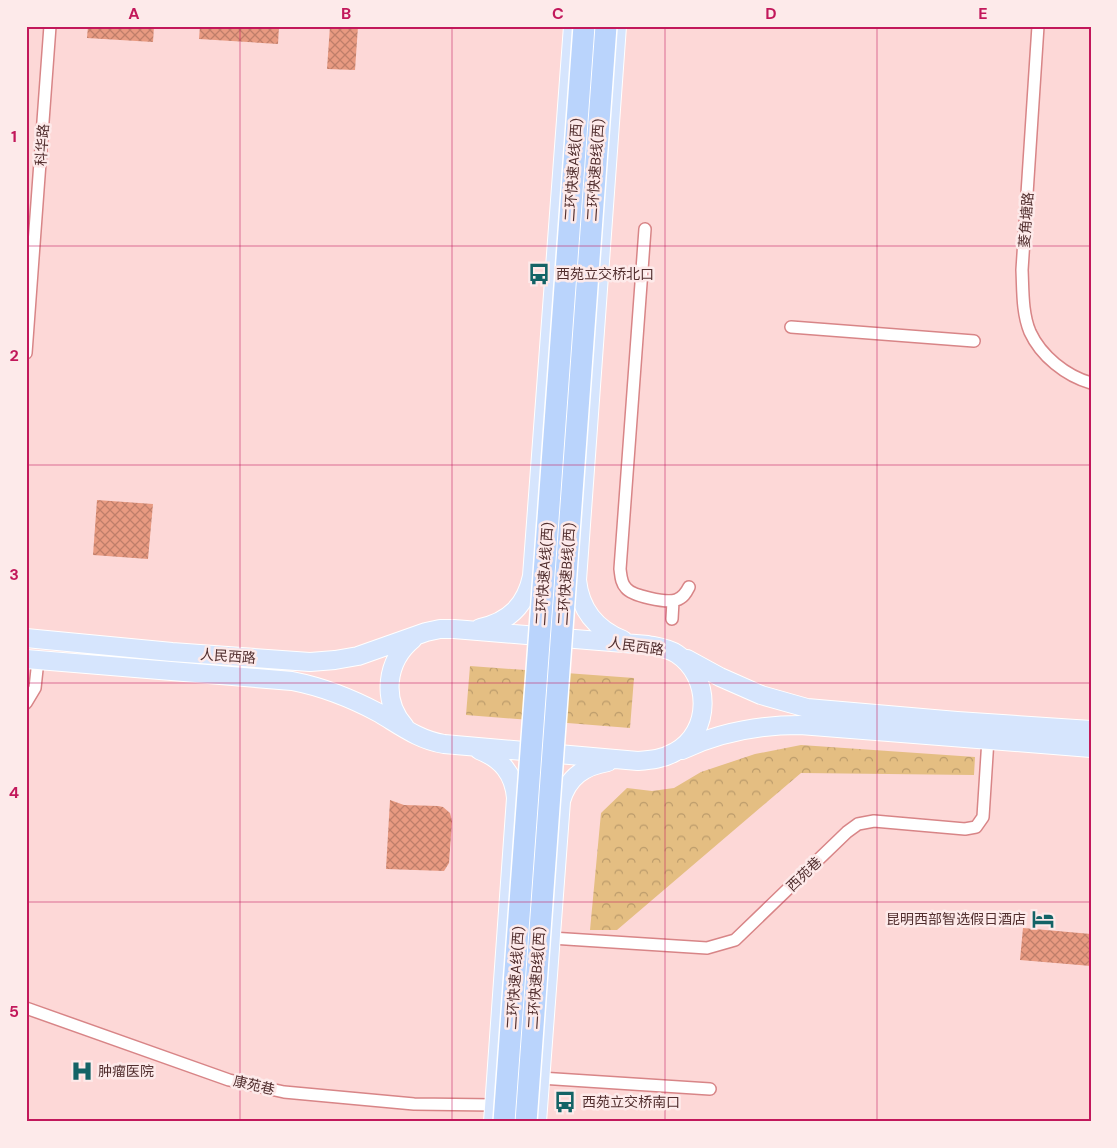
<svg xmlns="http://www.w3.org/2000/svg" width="1117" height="1148" font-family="'DM Sans','Noto Sans SC',sans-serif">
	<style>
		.park { fill: url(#park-crowns) }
		.building { fill: url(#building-cross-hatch) }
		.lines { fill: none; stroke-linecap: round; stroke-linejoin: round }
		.street-casing { stroke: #d88587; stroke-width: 14 }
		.primary-casing { stroke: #fff; stroke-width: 20 }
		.street { stroke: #fff; stroke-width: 11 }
		.primary { stroke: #d6e5fd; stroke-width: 18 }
		.highway-bridge-casing { stroke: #fff; stroke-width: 24; stroke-linecap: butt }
		.highway-bridge { stroke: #bad4fc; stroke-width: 21 }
		.grid { fill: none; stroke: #c2185b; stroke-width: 1; stroke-opacity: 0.55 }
		.labels { text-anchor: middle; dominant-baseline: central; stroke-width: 5; stroke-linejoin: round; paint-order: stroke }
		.street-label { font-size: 14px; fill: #522f2f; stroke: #fdeaea }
		.poi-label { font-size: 14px; fill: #522f2f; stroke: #fdeaea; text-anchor: start }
		.neatline { fill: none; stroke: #c2185b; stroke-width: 2 }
		.grid-label { font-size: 16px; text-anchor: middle; font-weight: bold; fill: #c2185b }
	</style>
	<defs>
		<pattern id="park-crowns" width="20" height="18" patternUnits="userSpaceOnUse" patternTransform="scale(1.25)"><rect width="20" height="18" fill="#e4be82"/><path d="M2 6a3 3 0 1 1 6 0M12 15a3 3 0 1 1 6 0" fill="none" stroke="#bb9b6b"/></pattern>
		<pattern id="building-cross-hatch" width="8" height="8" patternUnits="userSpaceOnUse" patternTransform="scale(1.25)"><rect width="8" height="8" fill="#e89a81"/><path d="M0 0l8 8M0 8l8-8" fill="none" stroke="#bf7e6a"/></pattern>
	</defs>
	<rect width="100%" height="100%" fill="#fdd8d7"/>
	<!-- park -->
	<path class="park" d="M470 666 634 678 630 728 466 715Z
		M801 745 975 757 974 775 801 773 617 930H590L601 813 627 788 652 791 674 788 701 772 755 754Z"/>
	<!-- building -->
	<path class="building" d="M88 26H154L153 42 87 38Z
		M200 26H279L278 44 199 39Z
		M330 26H358L355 70 327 69Z
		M97 500 153 504 148 559 93 555Z
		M390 800 404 805 438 806 443 807 450 813 452 821 449 863 444 871 386 869Z
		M1023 928 1091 934V966L1020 960Z"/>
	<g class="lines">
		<!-- street casing -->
		<g class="street-casing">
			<path id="street" d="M1038 26 1022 270C1023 290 1022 313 1030 332 1041 356 1066 376 1091 383
				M645 229 620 569C621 576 621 583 626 588 632 596 666 603 676 600 683 598 686 593 689 587
				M791 327 974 341
				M26 353 50 26
				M672 619 673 601
				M26 703 35 688 38 660
				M551 938 707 948 735 940 847 832 858 824 874 821 965 829 976 827 983 817 988 739
				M26 1008 229 1080 284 1092 414 1104 494 1105
				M540 1078 710 1089"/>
		</g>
		<!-- primary casing -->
		<g class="primary-casing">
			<path id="primary" d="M617 26 577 580C580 609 595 629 623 640
				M480 628C509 622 526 605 532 576L573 26
				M26 638 172 652 310 662 335 660 358 656 426 632 440 629H454L648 645C658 647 668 648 677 654 711 676 712 732 675 752 663 759 651 760 638 761L444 744C419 740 401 726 379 713 351 698 323 687 292 681L26 659
				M687 659 720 677 761 695 807 708 957 721 1091 730
				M405 727C381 700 386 661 413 639
				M479 750C502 759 514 774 516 798L493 1122
				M682 750C720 732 759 725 800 725L1091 748
				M537 1122 561 801C568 777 584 766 608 762"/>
		</g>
		<!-- street -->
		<use href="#street" class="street"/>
		<!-- primary -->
		<use href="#primary" class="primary"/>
		<!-- highway-bridge casing -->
		<g class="highway-bridge-casing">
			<path id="highway-bridge" d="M504 1122 584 26
				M526 1122 606 26"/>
		</g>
		<!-- highway-bridge -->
		<use href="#highway-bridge" class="highway-bridge"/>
	</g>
	<!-- grid -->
	<path class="grid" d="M240 26V1122M452 26V1122M665 26V1122M877 26V1122M26 246H1091M26 465H1091M26 683H1091M26 902H1091"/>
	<!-- icons -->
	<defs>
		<g id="bus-bare" transform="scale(1.725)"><path d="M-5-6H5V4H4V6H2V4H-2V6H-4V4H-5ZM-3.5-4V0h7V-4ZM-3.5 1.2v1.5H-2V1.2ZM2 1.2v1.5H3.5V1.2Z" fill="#136366" stroke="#fdeaea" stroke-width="2.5" paint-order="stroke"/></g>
		<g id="hotel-bare" transform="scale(1.725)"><path d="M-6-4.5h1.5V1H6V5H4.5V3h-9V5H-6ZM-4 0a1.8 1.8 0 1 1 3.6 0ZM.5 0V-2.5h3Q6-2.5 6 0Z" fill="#136366" stroke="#fdeaea" stroke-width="2.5" paint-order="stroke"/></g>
		<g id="hospital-bare" transform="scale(1.725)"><path d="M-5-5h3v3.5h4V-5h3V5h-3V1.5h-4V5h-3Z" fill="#136366" stroke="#fdeaea" stroke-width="2.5" paint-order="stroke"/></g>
	</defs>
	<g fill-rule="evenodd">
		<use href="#bus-bare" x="539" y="274"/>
		<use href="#hotel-bare" x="1043" y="919"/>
		<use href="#hospital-bare" x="82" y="1071"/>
		<use href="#bus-bare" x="565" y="1102"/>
	</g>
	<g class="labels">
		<!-- street labels -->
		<g class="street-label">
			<text transform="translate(42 145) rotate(-86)">科华路</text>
			<text transform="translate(573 170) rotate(-86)">二环快速A线(西)</text>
			<text transform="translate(595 170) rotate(-86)">二环快速B线(西)</text>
			<text transform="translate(1026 220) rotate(-86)">菱角塘路</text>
			<text transform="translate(544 574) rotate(-86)">二环快速A线(西)</text>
			<text transform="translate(566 574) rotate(-86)">二环快速B线(西)</text>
			<text transform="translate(636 646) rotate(8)">人民西路</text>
			<text transform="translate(228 656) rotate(4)">人民西路</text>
			<text transform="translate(804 874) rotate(-44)">西苑巷</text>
			<text transform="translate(515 978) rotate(-86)">二环快速A线(西)</text>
			<text transform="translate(536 978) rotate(-86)">二环快速B线(西)</text>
			<text transform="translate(254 1085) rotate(13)">康苑巷</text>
		</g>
		<!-- poi labels -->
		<g class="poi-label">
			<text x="556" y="274">西苑立交桥北口</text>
			<text x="1026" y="919" text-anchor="end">昆明西部智选假日酒店</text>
			<text x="98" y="1071">肿瘤医院</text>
			<text x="582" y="1102">西苑立交桥南口</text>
		</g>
	</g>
	<!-- border -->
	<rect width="1117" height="1148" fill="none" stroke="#fdeaea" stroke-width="55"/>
	<rect x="28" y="28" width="1062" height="1092" class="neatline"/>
	<g class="grid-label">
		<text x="134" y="19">A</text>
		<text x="346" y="19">B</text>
		<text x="558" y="19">C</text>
		<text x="771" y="19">D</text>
		<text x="983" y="19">E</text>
		<text x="14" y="142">1</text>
		<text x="14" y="361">2</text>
		<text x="14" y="580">3</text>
		<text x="14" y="798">4</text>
		<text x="14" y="1017">5</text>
	</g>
</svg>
